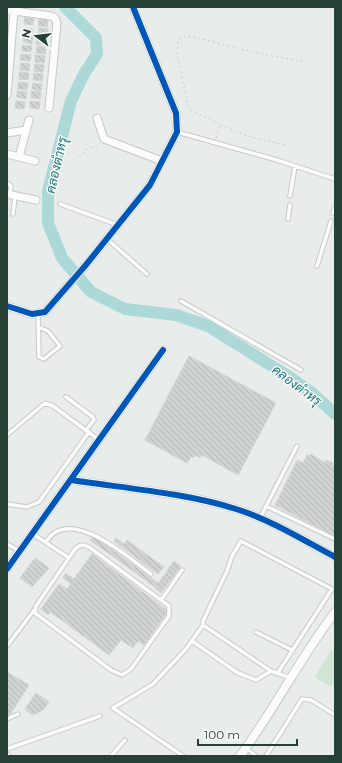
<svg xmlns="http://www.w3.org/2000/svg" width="342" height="763" font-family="Montserrat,Sarabun,sans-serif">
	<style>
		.pitch { fill: #d2e4d5 }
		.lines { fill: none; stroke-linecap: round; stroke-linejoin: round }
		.river { stroke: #acd8d8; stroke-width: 12 }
		.building { fill: url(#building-back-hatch); stroke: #d1d5d3 }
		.service-casing { stroke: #c5c9c7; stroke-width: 5.5 }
		.minor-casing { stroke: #c5c9c7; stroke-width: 9 }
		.tertiary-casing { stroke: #c5c9c7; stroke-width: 10 }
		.path { stroke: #c6ceca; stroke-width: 1; stroke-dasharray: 2 3; stroke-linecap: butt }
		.service { stroke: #fcfcfc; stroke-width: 3.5 }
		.minor { stroke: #fcfcfc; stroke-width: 7 }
		.tertiary { stroke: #fcfcfc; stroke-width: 8 }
		.cycleway-casing { stroke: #f7faf8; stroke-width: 8 }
		.cycleway { stroke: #0057b8; stroke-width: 6 }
		.labels { text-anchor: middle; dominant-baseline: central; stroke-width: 3; stroke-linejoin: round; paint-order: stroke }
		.water-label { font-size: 13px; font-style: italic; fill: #227779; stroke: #f7faf8 }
	</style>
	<defs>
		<pattern id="building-back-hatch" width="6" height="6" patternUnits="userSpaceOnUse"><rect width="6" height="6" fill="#cfd3d1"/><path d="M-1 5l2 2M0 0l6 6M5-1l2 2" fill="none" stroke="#b2b6b4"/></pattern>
	</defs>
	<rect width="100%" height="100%" fill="#e8ecea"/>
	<!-- pitch -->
	<path class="pitch" d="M331 650 335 652V680L331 687 315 677Z"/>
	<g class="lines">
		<!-- river -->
		<path class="river" d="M65 7 96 38 97 54 84 74 71 101 48 191V223L62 258 91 292 125 309 176 315 208 326 288 376 312 393 335 414"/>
	</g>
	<!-- building -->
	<path class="building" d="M25 17 34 19 33 25 24 24Z
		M39 19 48 20 47 27 38 26Z
		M24 28 33 29 32 36 23 34Z
		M39 28 48 29 47 36 38 35Z
		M23 36 33 37 32 44 23 42Z
		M37 38 47 39 46 45 36 44Z
		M22 45 32 46 31 52 22 51Z
		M37 46 46 47 45 54 36 53Z
		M21 54 31 55 30 61 20 60Z
		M35 55 45 56 44 63 35 62Z
		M21 63 30 64 29 71 20 70Z
		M35 64 44 65 43 72 34 71Z
		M19 72 29 73 28 80 19 79Z
		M34 73 43 74 42 81 33 80Z
		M18 82 28 83 27 90 18 89Z
		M33 83 42 84 41 91 32 89Z
		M17 91 27 92 26 99 17 97Z
		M31 91 41 92 40 99 31 98Z
		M16 101 25 102 24 109 15 108Z
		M30 101 40 102 39 109 30 108Z
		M189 356 276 403 238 475 202 455 200 458 195 455 193 458 191 457 187 463 145 440Z
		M311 454 325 463 326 460 333 463 332 465 335 466V536L275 505 297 460 303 463 307 455 310 456Z
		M93 536 158 583 155 587 90 540Z
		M116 538 124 544 127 540 164 567 158 574 114 541Z
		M92 554 168 611 144 645 138 641 133 648 121 640 109 655 63 621 50 612 48 615 41 609 59 584 67 589 71 584 63 578 66 573 74 579Z
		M35 558 49 568 32 587 20 578Z
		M174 561 181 566 161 593 155 588Z
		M7 672 29 685 9 716 7 715Z
		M36 693 49 702 43 710 33 715 25 709Z"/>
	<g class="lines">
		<!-- service casing -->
		<g class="service-casing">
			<path id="service" d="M177 132 277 160 335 179
				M7 183 11 186 10 194
				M290 196 295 166
				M60 204 118 225
				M333 213 335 207
				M13 214 15 196
				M288 219 290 205
				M107 239 147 274
				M317 266 331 221
				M181 301 301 370
				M38 314 39 357 44 359 60 346 48 331 38 327
				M66 397 93 417 94 420 86 430
				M7 435 45 403 53 406 99 440
				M7 504 27 507 39 502 89 432
				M266 506 335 539
				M260 518 297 446
				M33 534 69 558
				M46 542C69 504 129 558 151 574
				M7 544 20 551
				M83 545 89 547 169 606V616L131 669 122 675 111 670 35 613 36 606 75 549 79 546Z
				M162 599 182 570
				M256 632 292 650
				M192 641 238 673 256 680 271 671
				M7 646 35 609
				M277 674 332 589 241 541 232 556 227 571 203 621V625L271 671 291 678
				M7 719 18 714
				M246 748 256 756
				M7 749 100 716
				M7 754 9 756
				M111 756 125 740
				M183 756 113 708 153 684 186 649 203 625
				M266 756 302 699 311 700 335 715"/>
		</g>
		<!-- minor casing -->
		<g class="minor-casing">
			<path id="minor" d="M7 10 51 16 55 18 57 23 49 108
				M7 95 14 11
				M97 118 104 139 162 161
				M7 133 26 130
				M7 154 35 161
				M19 157 29 120
				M7 194 36 200
				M7 306 32 314 45 312 85 266 150 185 177 132 176 113 133 7
				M71 480C123 488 186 493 236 509 271 520 303 540 335 557
				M7 569 163 350"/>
		</g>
		<!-- tertiary casing -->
		<g class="tertiary-casing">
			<path id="tertiary" d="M240 756C274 710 300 658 335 612"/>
		</g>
		<!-- path -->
		<path class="path" d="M221 125 245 135 288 146
			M216 138 220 125C211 118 200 116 190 110L188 105 177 54 178 42 180 38 190 36 257 53 307 62
			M79 157 87 149 100 145"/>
		<!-- service -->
		<use href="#service" class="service"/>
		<!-- minor -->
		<use href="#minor" class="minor"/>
		<!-- tertiary -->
		<use href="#tertiary" class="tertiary"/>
		<!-- cycleway casing -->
		<g class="cycleway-casing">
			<path id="cycleway" d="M7 306 32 314 45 312 85 266 150 185 177 132 176 113 133 7
				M71 480C123 488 186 493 236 509 271 520 303 540 335 557
				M7 569 163 350"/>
		</g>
		<!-- cycleway -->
		<use href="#cycleway" class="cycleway"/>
	</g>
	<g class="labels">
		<!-- water labels -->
		<g class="water-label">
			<text transform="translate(56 165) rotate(-77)">คลองตำหรุ</text>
			<text transform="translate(297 385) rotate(37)">คลองตำหรุ</text>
		</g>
	</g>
	<!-- border -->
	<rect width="342" height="763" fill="none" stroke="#254035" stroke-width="16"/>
	<!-- north arrow -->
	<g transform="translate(36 36) rotate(285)" stroke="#f7faf8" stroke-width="3" paint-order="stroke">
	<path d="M0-3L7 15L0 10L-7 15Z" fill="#254035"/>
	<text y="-6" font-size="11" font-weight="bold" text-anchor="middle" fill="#254035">N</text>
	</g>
	<!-- scale -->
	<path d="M198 739v6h99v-6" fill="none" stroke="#254035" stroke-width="2"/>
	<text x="204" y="739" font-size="12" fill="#254035" stroke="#f7faf8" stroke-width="3" paint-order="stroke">100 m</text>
</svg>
